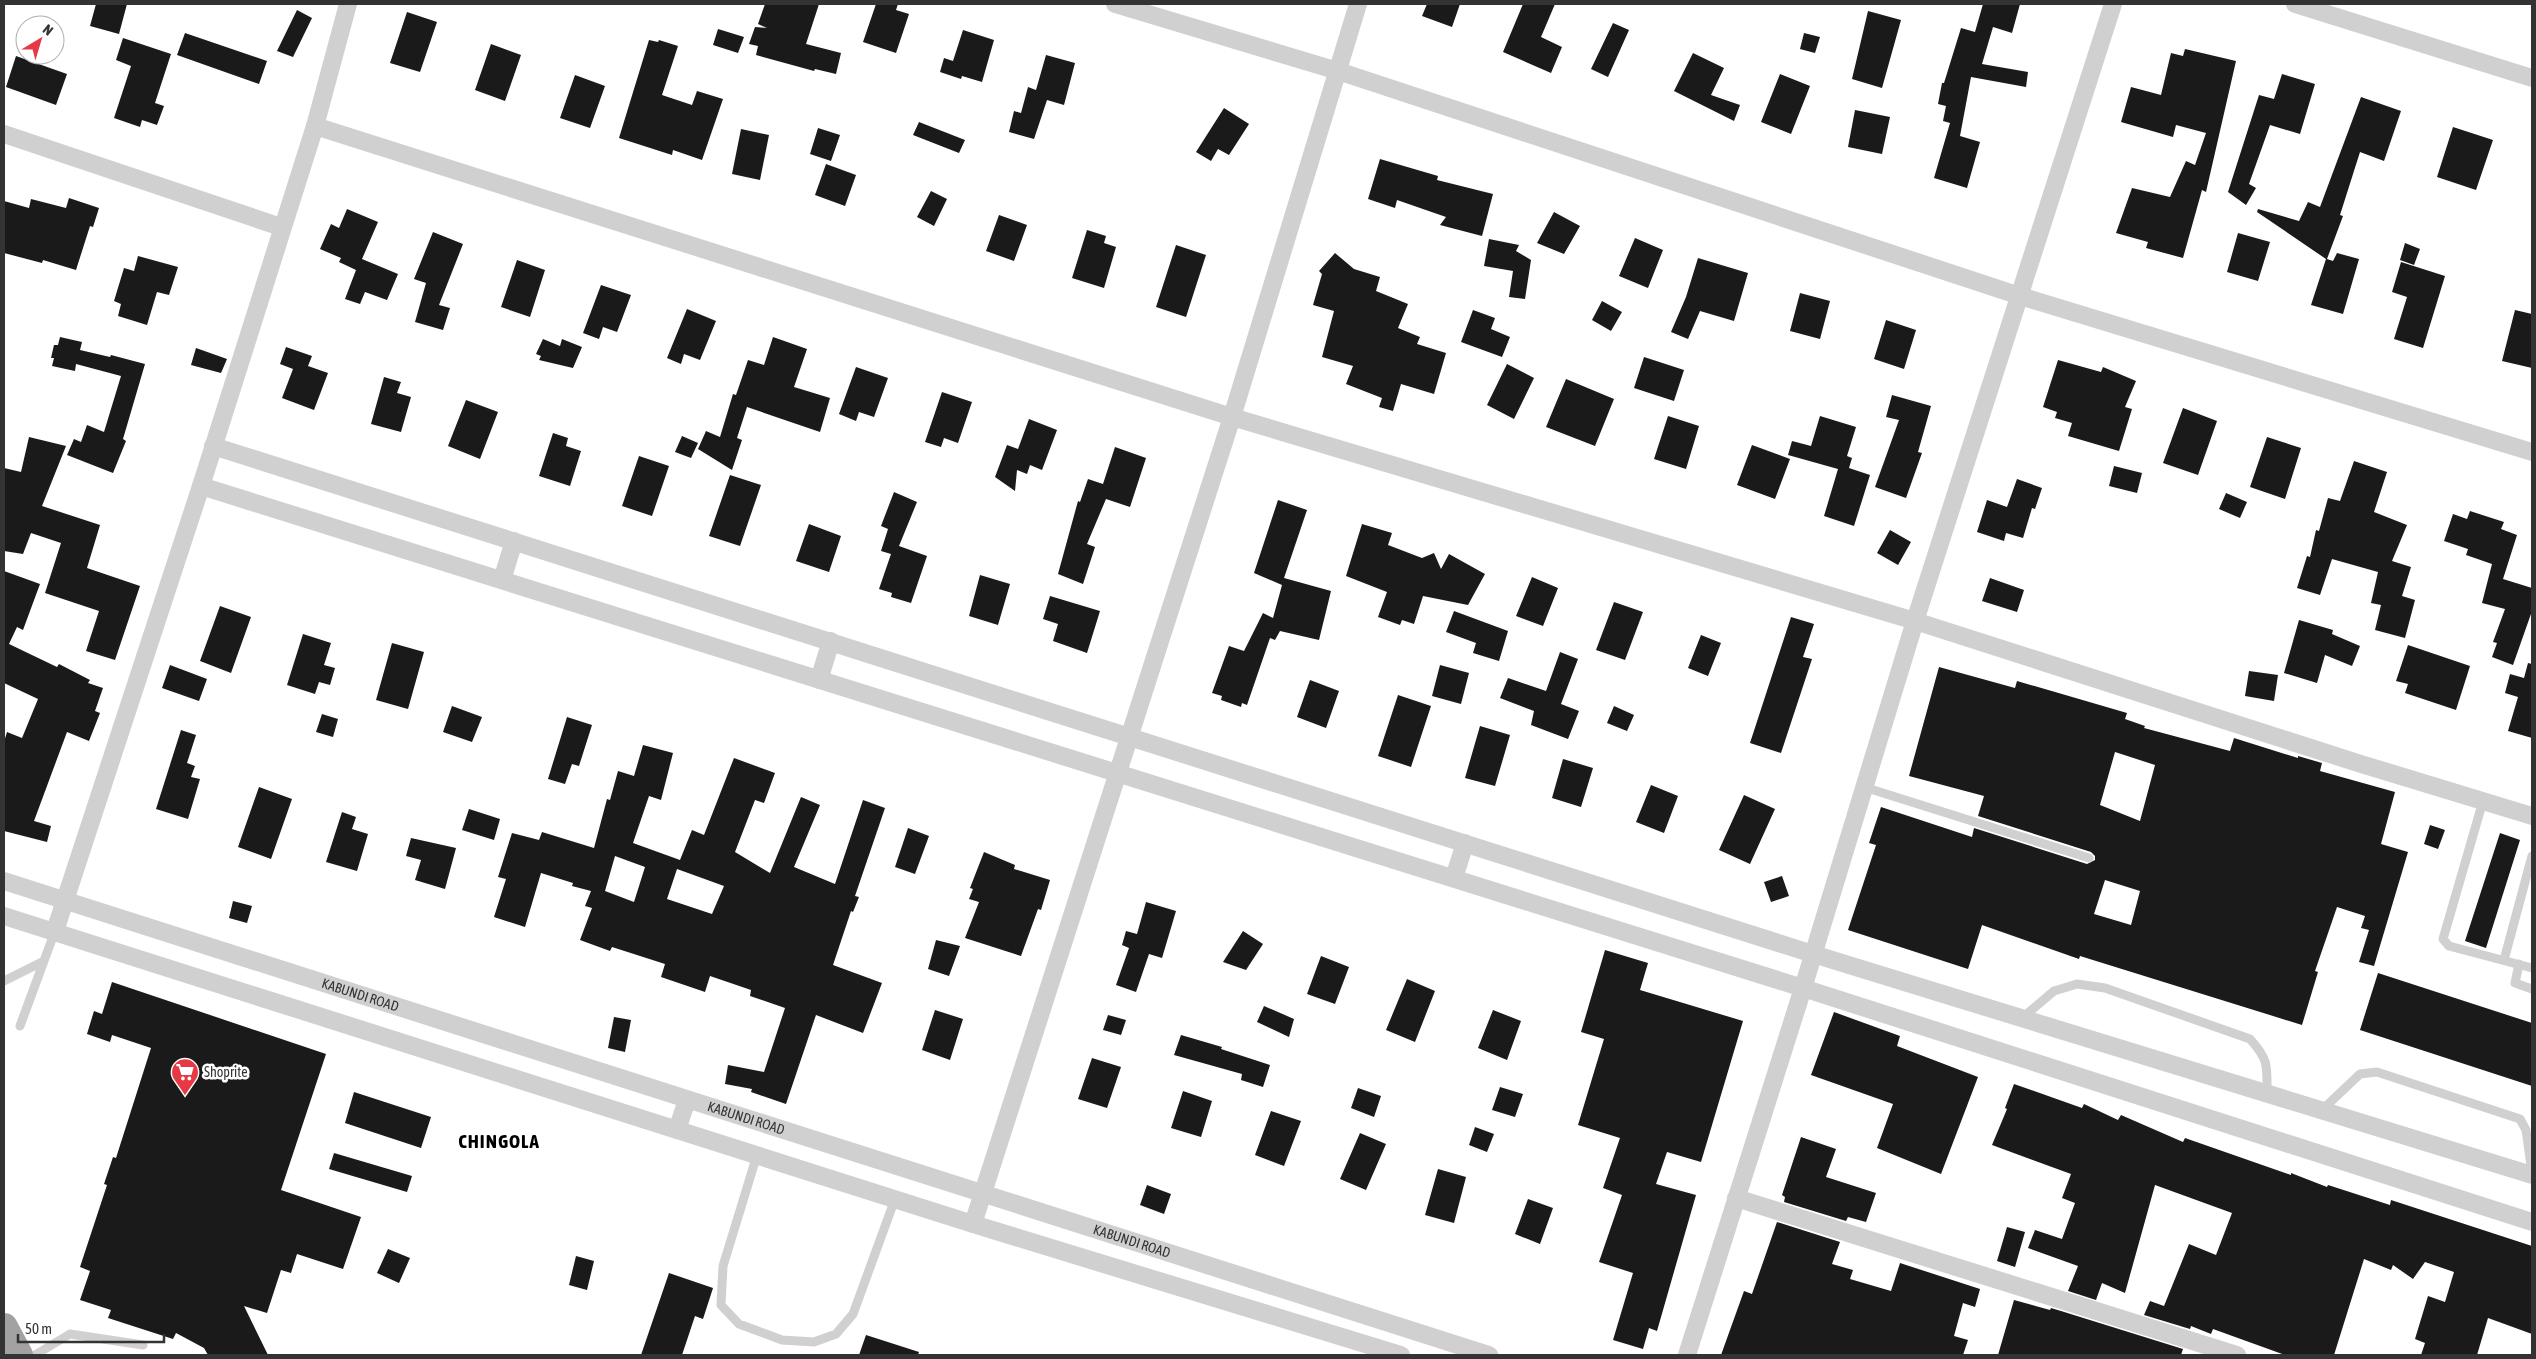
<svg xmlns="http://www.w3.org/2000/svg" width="2536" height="1359" font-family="'Asap Condensed',sans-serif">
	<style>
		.building { fill: #1a1a1a; fill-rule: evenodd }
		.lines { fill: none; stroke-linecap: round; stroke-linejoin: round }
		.service { stroke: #d0d0d0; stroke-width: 9 }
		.minor { stroke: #d0d0d0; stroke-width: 18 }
		.trunk { stroke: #a2a2a2; stroke-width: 28 }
		.labels { text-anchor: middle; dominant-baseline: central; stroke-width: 5; stroke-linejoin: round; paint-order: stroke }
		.street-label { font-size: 14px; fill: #333; stroke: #fff }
		.poi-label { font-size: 14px; fill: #333; stroke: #fff; text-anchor: start }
		.district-label { font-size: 19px; font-weight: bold; letter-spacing: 1px; fill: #000; stroke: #fff }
	</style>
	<rect width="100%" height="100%" fill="#fff"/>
	<!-- building -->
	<path class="building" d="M96 4H127L119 34 90 26Z
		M765 4H819L806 44 841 53 836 74 815 69 814 71 756 55 758 46 749 44 755 27 767 28 758 24Z
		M876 4H898L896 10 909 14 896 53 863 42Z
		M1427 4H1460L1452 27 1422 16Z
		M1523 4H1555L1541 37 1562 47 1551 73 1503 52Z
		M1983 4H2020L2012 33 1993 27 1982 64 2028 72 2026 87 1971 77 1960 136 1980 142 1967 188 1934 178 1950 123 1943 121 1946 106 1938 104 1942 83H1944L1961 28 1975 32Z
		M297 10 312 18 293 57 277 51Z
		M1868 11 1901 20 1882 88 1852 79Z
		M407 12 437 22 420 72 390 63Z
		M1613 23 1629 30 1608 77 1591 69Z
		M718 29 744 37 738 53 713 45Z
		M963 30 994 40 982 82 962 76 961 79 940 72 944 58 953 61Z
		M185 33 267 61 259 84 177 55Z
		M1804 33 1820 37 1815 53 1800 49Z
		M123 38 171 54 155 103 164 106 157 125 142 120 140 127 114 118 131 66 116 60Z
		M649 40 658 42 659 40 678 46 662 95 692 105 697 91 723 99 702 160 673 150 672 155 619 138Z
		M491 44 521 55 505 101 475 90Z
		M2185 49 2236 61 2206 192 2202 190 2183 258 2146 248 2148 242 2116 233 2132 188 2170 197 2186 161 2195 165 2206 133 2176 125 2173 137 2121 122 2131 87 2161 95 2171 53 2183 56Z
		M1693 53 1724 68 1711 95 1740 105 1734 121 1674 91Z
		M1046 55 1075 63 1064 105 1047 100 1034 139 1009 132 1014 111 1021 113 1028 87 1036 90Z
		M16 56 67 74 56 105 6 87Z
		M1780 74 1810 86 1791 134 1761 122Z
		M2282 74 2315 84 2300 134 2270 125 2249 184 2256 188 2246 205 2228 192 2259 95 2274 99Z
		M575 75 605 86 590 128 560 118Z
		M2361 97 2401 111 2384 161 2360 152 2340 215 2343 216 2327 259 2333 261 2337 253 2359 259 2343 314 2311 305 2326 259 2257 212 2258 209 2299 221 2308 202 2320 207Z
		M1224 108 1249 124 1229 155 1218 149 1211 161 1196 152Z
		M1855 110 1890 117 1882 154 1848 147Z
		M919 122 965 140 959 153 913 135Z
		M2453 127 2493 140 2476 190 2437 177Z
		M818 128 840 135 831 161 810 154Z
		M741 129 769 135 760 180 732 174Z
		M1380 159 1438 176 1437 180 1493 194 1482 236 1440 225 1446 217 1397 200 1395 208 1368 199Z
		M826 164 856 175 845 206 815 195Z
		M931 191 947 199 934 226 917 217Z
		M69 198 99 208 93 227 90 226 76 270 43 260 42 263 4 253V201L29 208 31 199 66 208Z
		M347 209 378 222 362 259 398 274 387 300 365 292 360 304 345 299 356 270 339 262 341 258 320 249 331 224 339 228Z
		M1554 212 1580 226 1564 254 1537 243Z
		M999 215 1027 225 1014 261 986 251Z
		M1087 230 1106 236 1104 243 1116 247 1104 288 1072 278Z
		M433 232 463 244 439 305 450 308 443 330 415 322 426 283 414 279Z
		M2238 233 2270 242 2258 281 2227 272Z
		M1635 238 1663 250 1648 288 1619 276Z
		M1489 239 1519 245 1516 251 1531 260 1525 299 1509 297 1513 271 1484 266Z
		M2405 243 2420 249 2414 265 2400 260Z
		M1176 245 1206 255 1186 317 1156 307Z
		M1335 253 1354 269 1380 277 1376 291 1408 304 1398 328 1420 337 1417 344 1446 353 1434 394 1401 384 1393 411 1379 407 1382 398 1346 384 1353 366 1322 357 1334 311 1313 305 1322 274 1319 271Z
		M138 256 178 267 169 295 157 292 147 325 118 316 121 304 114 301 124 268 134 271Z
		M1698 258 1748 273 1734 321 1700 311 1688 339 1671 332 1686 297Z
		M517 260 545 270 530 317 501 307Z
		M2401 262 2445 276 2423 348 2394 339 2407 297 2392 292Z
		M601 285 631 295 617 332 603 327 599 339 583 333Z
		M1800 293 1830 301 1820 339 1790 331Z
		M1602 301 1622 312 1611 331 1592 320Z
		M687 309 716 321 700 360 684 354 681 364 667 358Z
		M1473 310 1495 318 1491 329 1510 337 1502 357 1461 342Z
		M2515 310 2532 314V368L2502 361Z
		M1886 320 1916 330 1904 369 1874 359Z
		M60 337 82 342 80 350 110 357 111 355 145 364 123 439 126 441 113 473 67 455 74 439 81 442 87 425 104 432 121 376 76 364 75 371 52 366 54 358H51L54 345H58Z
		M773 337 807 349 794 387 830 398 820 432 747 407 737 438 742 440 732 470 698 449 706 431 720 437 733 394 736 395 748 360 764 365Z
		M543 339 560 346 562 339 582 347 573 368 539 360 541 356 536 354Z
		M286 347 312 356 308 366 328 373 314 410 282 398 293 369 280 364Z
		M196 348 227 359 221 373 191 365Z
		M1644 357 1684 370 1674 401 1634 388Z
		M2058 360 2101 372 2103 367 2136 381 2125 407 2132 409 2119 451 2068 436 2072 423 2055 418 2057 412 2043 407Z
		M1507 364 1534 378 1514 419 1487 405Z
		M856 367 888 378 874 417 859 412 856 421 839 414Z
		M384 377 401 382 397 393 411 397 401 432 371 424Z
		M1566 379 1614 399 1595 446 1546 427Z
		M942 392 972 402 958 443 944 438 941 447 925 442Z
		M1892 395 1931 406 1918 452 1922 453 1906 498 1875 487 1899 420 1886 417Z
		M466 400 498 412 480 459 448 446Z
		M2183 408 2217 421 2198 475 2163 463Z
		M1668 416 1699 426 1686 469 1654 459Z
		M1820 416 1856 427 1847 456 1852 458 1849 468 1870 475 1854 526 1824 516 1838 469 1788 455 1792 441 1811 446Z
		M1029 419 1057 430 1042 470 1030 465 1027 474 1017 470 1015 491 995 477 1007 445 1018 449Z
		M553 433 568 438 566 446 581 451 570 486 539 476Z
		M682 436 698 443 691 458 675 452Z
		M29 437 66 446 42 506 100 525 87 568 140 586 115 660 86 651 99 611 45 593 61 543 31 533 23 554 4 551V468L21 472Z
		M2267 437 2301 448 2285 499 2250 487Z
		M1752 445 1790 459 1775 499 1737 485Z
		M1115 447 1146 458 1130 507 1106 499 1087 544 1095 547 1083 584 1058 574 1078 501 1080 502 1088 479 1103 484Z
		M639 456 669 466 652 516 622 506Z
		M2354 461 2387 472 2374 512 2407 525 2392 561 2411 567 2402 596 2415 600 2405 638 2375 630 2381 605 2371 603 2378 572 2332 559 2320 595 2297 588 2307 556 2310 557 2316 530 2319 531 2328 498 2340 501Z
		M2114 466 2142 473 2137 493 2109 486Z
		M730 475 761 485 740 546 709 536Z
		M2017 479 2042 488 2035 509 2032 508 2023 538 2006 533 2004 541 1977 532 1987 500 2007 507Z
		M894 492 917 502 899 546 927 556 911 603 891 597 892 593 879 589 891 554 881 551 888 529 881 526Z
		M2226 493 2247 502 2240 518 2219 509Z
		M1278 500 1307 510 1284 578 1331 591 1319 640 1280 631 1275 640 1270 638 1247 705 1242 703 1241 707 1221 700 1222 696 1212 693 1229 646 1244 651 1263 613 1273 618 1282 585 1254 573Z
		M2470 511 2504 522 2501 529 2517 535 2503 579 2532 588V611L2513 665 2492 657 2497 643 2493 642 2505 609 2482 603 2492 564 2466 555 2468 549 2444 541 2453 514 2467 519Z
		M809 524 841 536 829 572 796 561Z
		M1362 524 1392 533 1388 545 1422 558 1434 553 1441 569 1449 554 1485 574 1468 605 1423 596 1414 624 1402 620 1400 625 1378 617 1387 592 1346 576Z
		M1890 530 1911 542 1898 565 1877 553Z
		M4 571 40 584 23 630 17 627 9 644 57 667 59 664 90 680 88 683 103 688 95 711 100 713 89 741 67 732 34 821 51 826 47 842 4 831V742L7 732 22 738 38 699 4 683Z
		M980 575 1010 584 998 625 969 616Z
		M1532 577 1558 588 1543 626 1516 616Z
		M1990 578 2024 590 2017 612 1982 601Z
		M1050 596 1100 611 1087 653 1053 641 1058 624 1043 619Z
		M1614 602 1643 612 1625 660 1596 650Z
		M220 606 251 617 231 673 200 661Z
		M1454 611 1508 631 1499 661 1473 653 1476 643 1446 632Z
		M1791 617 1814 624 1803 657 1812 659 1781 753 1750 743Z
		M2299 620 2333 630 2332 634 2360 646 2352 666 2325 655 2317 683 2284 673Z
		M303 634 331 643 324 665 335 668 330 685 319 682 315 694 287 685Z
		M1701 635 1721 643 1708 676 1688 668Z
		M392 643 424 652 408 709 376 700Z
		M2408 645 2470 666 2456 710 2405 693 2408 684 2396 681Z
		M1560 652 1578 659 1561 704 1579 711 1568 739 1531 725 1534 711 1500 698 1508 678 1546 691Z
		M2528 663 2532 664V738L2508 731 2518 697 2505 693 2510 674 2524 678Z
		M170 665 207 679 199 701 162 688Z
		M1440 665 1469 673 1461 704 1432 696Z
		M1939 667 2015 688 2017 681 2127 713 2125 719 2145 726 2144 728 2230 751 2234 738 2298 758V756L2322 763 2320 771 2395 792 2381 844 2408 852 2374 966 2359 962 2369 930 2361 928 2365 916 2337 907 2315 971 2318 972 2302 1025 2080 956 2079 959 1982 925 1968 969 1848 930 1876 845 1869 843 1881 807 1972 837 1974 828 2087 864 2095 860V856L2091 852 1978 816 1984 796 1909 776ZM2115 752 2155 765 2140 821 2100 805ZM2105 880 2140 891 2131 925 2094 914Z
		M2249 671 2278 675 2274 701 2245 696Z
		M1310 680 1339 691 1326 728 1297 717Z
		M1398 695 1431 706 1411 767 1378 756Z
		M452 706 482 717 472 742 443 732Z
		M1614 706 1634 715 1627 731 1607 723Z
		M322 714 338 719 333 737 316 732Z
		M567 717 592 725 579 766 572 764 565 784 548 779Z
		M1480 726 1510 735 1495 786 1465 778Z
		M181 730 196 735 187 763 195 766 191 777 200 779 188 819 156 809Z
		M643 745 673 753 661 800 649 796 633 843 680 860 692 830 704 835 734 758 775 773 764 803 755 800 735 852 770 873 801 797 820 805 794 867 835 884 863 800 885 808 855 896 859 897 853 912 851 911 833 965 882 983 863 1033 816 1015 786 1104 751 1092 752 1089 725 1084 728 1065 764 1072 785 1008 750 996 751 990 710 976 705 992 661 977 665 964 612 947 610 951 580 940 592 908 585 906 591 891 572 886 573 883 541 873 525 927 494 917 506 879 498 877 512 833 539 840 542 832 594 848 607 799 610 800 618 771 634 776ZM615 856 645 867 634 902 605 891ZM677 869 724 886 712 914 667 899Z
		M1563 759 1593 768 1581 807 1552 798Z
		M1651 785 1678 796 1664 833 1636 822Z
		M259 787 292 799 271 859 238 847Z
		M1744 795 1775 809 1750 864 1719 850Z
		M469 809 500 819 494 840 462 830Z
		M342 812 356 817 352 829 368 834 357 871 326 862Z
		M2430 825 2445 830 2438 849 2424 844Z
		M908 828 929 836 915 874 895 867Z
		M2500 833 2520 840 2486 948 2465 941Z
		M411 838 456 848 445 889 415 880 421 860 406 856Z
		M984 852 1015 865 1014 869 1050 880 1041 910 1038 909 1021 956 965 938 979 902 969 899 973 889 970 888Z
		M1782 876 1789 896 1771 902 1764 882Z
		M233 901 252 906 247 923 229 918Z
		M1146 902 1176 911 1162 958 1149 954 1136 992 1116 985 1129 948 1122 945 1126 931 1137 934Z
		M1243 931 1263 944 1246 970 1223 962Z
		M936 940 960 946 949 976 928 969Z
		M1605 950 1648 963 1640 990 1743 1021 1701 1162 1667 1152 1656 1184 1696 1195 1657 1331 1649 1328 1643 1349 1613 1340 1633 1273 1599 1262 1622 1195 1603 1188 1620 1138 1578 1125 1604 1039 1581 1032Z
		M1321 956 1349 967 1335 1004 1307 994Z
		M2378 973 2532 1023V1086L2360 1030Z
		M1407 979 1435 991 1415 1042 1386 1030Z
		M112 982 326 1054 281 1190 361 1217 343 1269 297 1254 291 1273 281 1270 267 1313 244 1306 268 1355H208L204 1348 176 1333 173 1339 108 1318 111 1310 80 1300 90 1271 80 1267 107 1185 104 1184 113 1157 116 1158 151 1048 112 1035 110 1042 87 1034 94 1011 102 1014Z
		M1264 1006 1294 1019 1289 1037 1257 1022Z
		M935 1010 963 1019 950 1060 922 1050Z
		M1493 1010 1521 1021 1507 1060 1478 1048Z
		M1834 1012 1900 1036 1897 1046 1978 1077 1941 1174 1877 1148 1893 1104 1811 1075Z
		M1108 1015 1126 1020 1121 1035 1103 1030Z
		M614 1017 631 1020 625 1052 608 1048Z
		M1181 1035 1222 1047 1221 1049 1270 1065 1263 1087 1241 1080 1242 1074 1174 1055Z
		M1092 1058 1121 1067 1107 1108 1078 1099Z
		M2014 1084 2082 1108 2084 1104 2118 1120 2121 1115 2183 1142 2185 1138 2291 1175V1173L2327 1187 2328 1185 2390 1205 2391 1200 2532 1246V1334L2488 1318 2477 1355H2421L2425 1343 2415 1339 2428 1296 2445 1302 2454 1272 2425 1262 2413 1279 2393 1265 2391 1270 2364 1259 2334 1355H2285L2213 1329 2211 1334 2191 1326 2190 1329 2144 1315 2150 1301 2164 1306 2189 1244 2216 1255 2232 1213 2155 1185 2125 1293 2102 1283 2096 1300 2068 1291 2078 1266 2028 1248 2035 1230 2062 1239 2075 1203 2062 1198 2071 1174 1992 1145 2007 1109 2005 1108Z
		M1500 1087 1523 1094 1515 1117 1492 1110Z
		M1358 1088 1381 1096 1374 1117 1351 1108Z
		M1183 1091 1212 1101 1201 1137 1171 1128Z
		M354 1092 431 1117 421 1148 345 1123Z
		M1271 1111 1301 1121 1284 1166 1255 1155Z
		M1475 1127 1494 1134 1487 1152 1469 1145Z
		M1360 1133 1386 1144 1366 1190 1340 1179Z
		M1801 1137 1836 1149 1826 1177 1876 1193 1866 1222 1848 1217 1846 1221 1784 1202 1785 1197 1782 1195Z
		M334 1153 412 1176 407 1192 329 1169Z
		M1438 1169 1466 1177 1454 1223 1425 1215Z
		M1147 1185 1171 1194 1164 1214 1140 1205Z
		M1528 1199 1553 1208 1540 1244 1515 1234Z
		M1777 1222 1840 1242 1832 1264 1853 1270 1850 1279 1891 1291 1900 1263 1980 1289 1975 1307 1963 1303 1954 1336 1968 1340 1963 1355H1721L1744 1291 1752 1294Z
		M2007 1227 2025 1232 2015 1267 1997 1261Z
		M388 1249 410 1258 399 1283 377 1273Z
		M576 1256 594 1261 587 1290 569 1285Z
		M669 1273 713 1288 703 1319 695 1316 682 1355H641Z
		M2014 1300 2050 1310 2051 1308 2061 1311 2183 1349 2181 1355H1998Z
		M866 1335 919 1352 918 1355H859Z"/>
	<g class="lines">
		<!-- service -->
		<path class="service" d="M1864 787 2089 858
			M2483 801 2443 939 2449 946 2532 968
			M2504 960 2532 856
			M2519 964 2515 983 2532 989
			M4 981 44 961
			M2022 1018 2054 991 2077 984 2105 988 2250 1039C2269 1060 2267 1066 2267 1093
			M20 1026 55 931
			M2322 1110 2360 1074 2377 1072 2520 1119 2526 1130 2532 1173
			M757 1155 723 1266 721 1305 739 1324 782 1340 814 1342 836 1334 853 1314 895 1199
			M35 1355 70 1334 143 1345"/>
		<!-- minor -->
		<g class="minor">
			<path d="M1115 4 1338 71 2020 296 2532 452"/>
			<path d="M2295 4 2532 78"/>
			<path d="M315 126 1232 417 1915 621 2361 764 2532 816"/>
			<path d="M4 134 281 227"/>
			<path d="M213 446 1813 954 2532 1175"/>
			<path d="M201 486 1803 988 2532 1222"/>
			<path d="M502 580 514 541"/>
			<path d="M819 680 831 641"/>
			<path d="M1454 878 1465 843"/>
			<path id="s1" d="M4 881 1489 1355"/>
			<path d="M4 916 973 1224 1401 1355"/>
			<path d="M55 931 201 486 315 126 348 4"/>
			<path d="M677 1130 687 1100"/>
			<path d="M1736 1198 2237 1355"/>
			<path d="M973 1224 1232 417 1358 4"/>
			<path d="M1687 1355 1803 988 1915 621 2113 4"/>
		</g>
		<!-- trunk -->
		<path class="trunk" d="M4 1327 19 1355"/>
	</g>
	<!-- icons -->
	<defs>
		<g id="supermarket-pin" transform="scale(1.4375)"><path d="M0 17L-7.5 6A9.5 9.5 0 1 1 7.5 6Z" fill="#e63946" stroke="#fff"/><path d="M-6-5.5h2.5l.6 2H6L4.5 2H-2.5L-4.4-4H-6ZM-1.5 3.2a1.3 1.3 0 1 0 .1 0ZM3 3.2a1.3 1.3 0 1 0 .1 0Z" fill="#fff"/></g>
	</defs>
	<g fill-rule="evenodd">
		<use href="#supermarket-pin" x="185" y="1072"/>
	</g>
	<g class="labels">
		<!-- street labels -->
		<g class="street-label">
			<text stroke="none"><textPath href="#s1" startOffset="374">KABUNDI ROAD</textPath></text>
			<text stroke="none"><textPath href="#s1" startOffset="779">KABUNDI ROAD</textPath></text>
			<text stroke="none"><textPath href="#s1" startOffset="1184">KABUNDI ROAD</textPath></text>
		</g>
		<!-- poi labels -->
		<g class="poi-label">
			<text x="204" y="1072">Shoprite</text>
		</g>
		<!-- district labels -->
		<g class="district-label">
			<text x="499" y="1141">CHINGOLA</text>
		</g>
	</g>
	<!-- border -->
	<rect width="2536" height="1359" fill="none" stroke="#333333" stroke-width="10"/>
	<!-- north arrow -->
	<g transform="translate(40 40) rotate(38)"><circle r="24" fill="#ffffff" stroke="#adadad"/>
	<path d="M0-4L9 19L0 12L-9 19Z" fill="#e63946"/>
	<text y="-8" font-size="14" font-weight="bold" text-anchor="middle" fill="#333333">N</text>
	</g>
	<!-- scale -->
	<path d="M18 1334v8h146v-8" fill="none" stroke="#333333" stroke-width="2.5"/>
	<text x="25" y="1334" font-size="15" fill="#333333" stroke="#ffffff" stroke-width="4" paint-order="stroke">50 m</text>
</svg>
